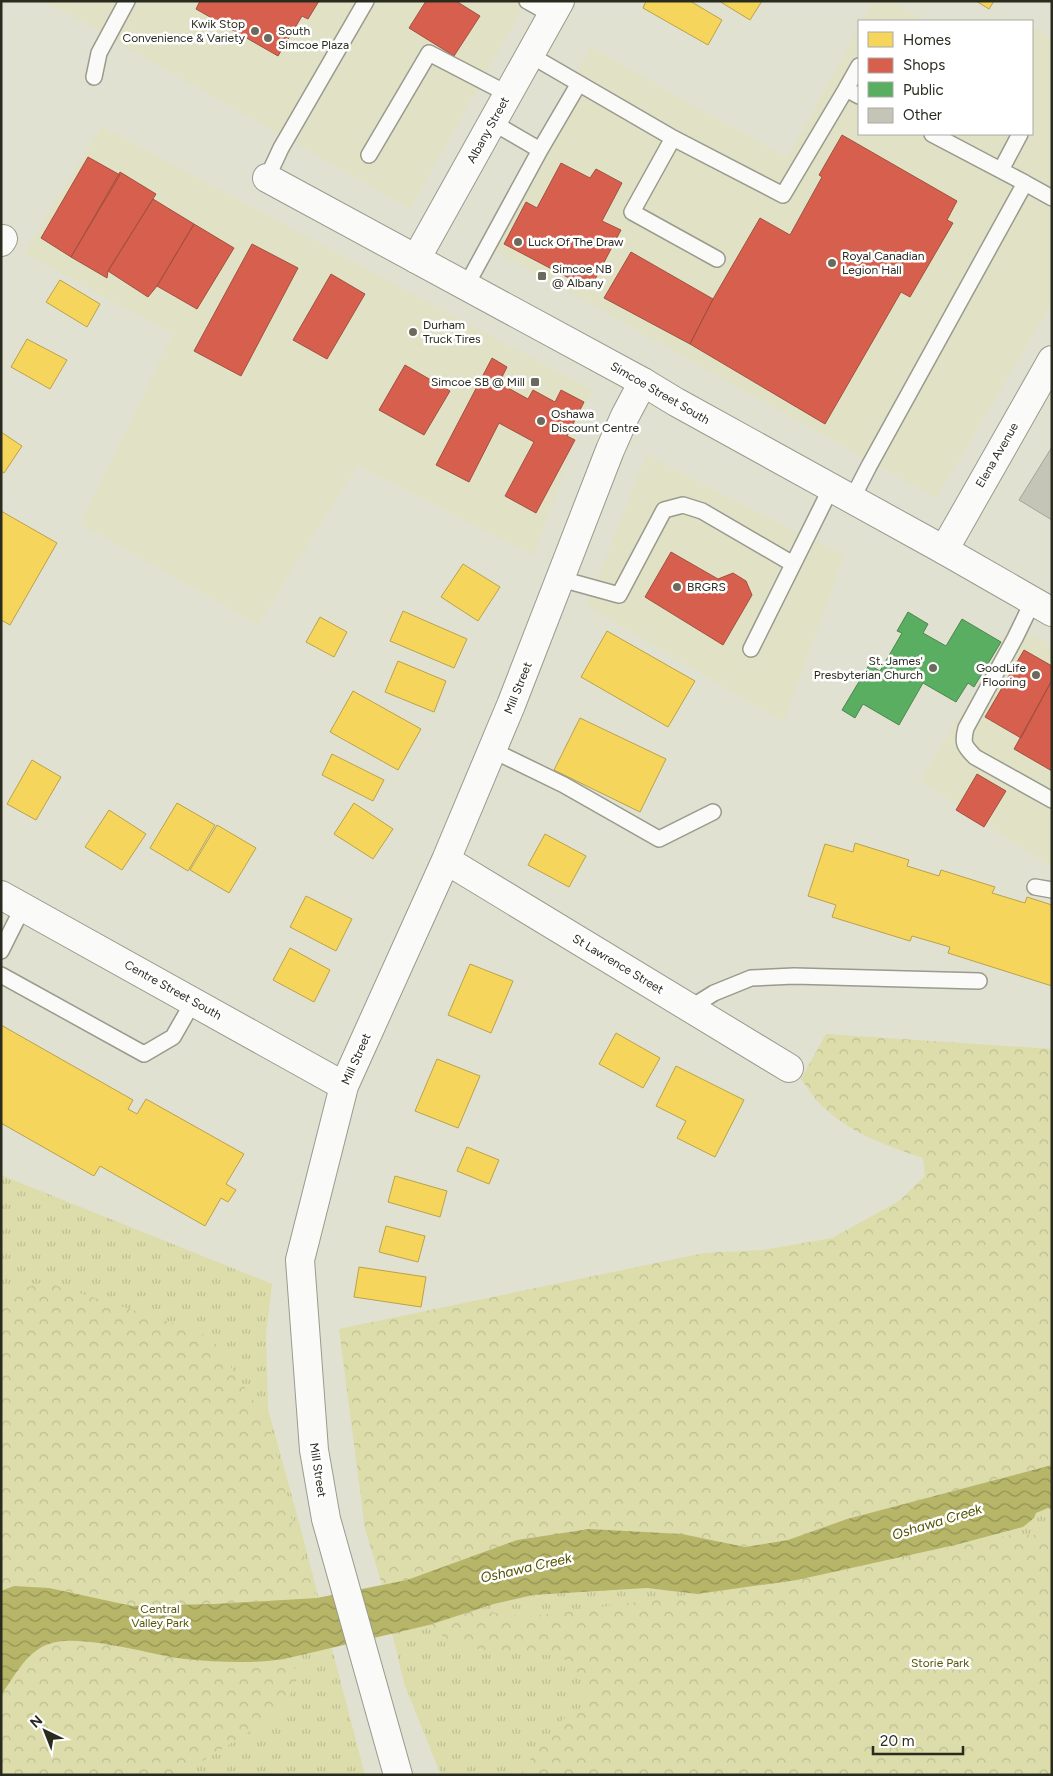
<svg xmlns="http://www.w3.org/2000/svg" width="1053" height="1776" font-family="Figtree,sans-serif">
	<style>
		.built { fill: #e0e1c5 }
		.grass { fill: url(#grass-tufts) }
		.forest { fill: url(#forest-crowns) }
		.water { fill: url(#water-waves) }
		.homes { fill: #f6d55c; stroke: #b9a24a }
		.shops { fill: #d6604d; stroke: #a2503f }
		.public { fill: #5aae61; stroke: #4c874d }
		.building { fill: #c4c4b7; stroke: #a3a397 }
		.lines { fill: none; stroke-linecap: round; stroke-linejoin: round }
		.lane-casing { stroke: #9a9a8d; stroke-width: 18 }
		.street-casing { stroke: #9a9a8d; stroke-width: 30 }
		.secondary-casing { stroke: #9a9a8d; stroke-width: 30 }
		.lane { stroke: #fafaf8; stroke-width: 15 }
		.street { stroke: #fafaf8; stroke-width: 28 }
		.secondary { stroke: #fafaf8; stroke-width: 28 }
		.poi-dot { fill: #6a6b5d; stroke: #fff; stroke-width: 2 }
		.labels { text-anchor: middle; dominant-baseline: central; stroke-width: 5; stroke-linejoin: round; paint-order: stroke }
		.poi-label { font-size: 12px; fill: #2a2b1f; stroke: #fff; text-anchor: start }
		.street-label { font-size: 12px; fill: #2a2b1f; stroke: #fff }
		.park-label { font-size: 12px; fill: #565504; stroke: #fff }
		.water-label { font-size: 14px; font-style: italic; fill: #545300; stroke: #fff }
	</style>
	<defs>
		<pattern id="grass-tufts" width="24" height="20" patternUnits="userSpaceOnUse" patternTransform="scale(1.25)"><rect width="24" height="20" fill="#dcddaa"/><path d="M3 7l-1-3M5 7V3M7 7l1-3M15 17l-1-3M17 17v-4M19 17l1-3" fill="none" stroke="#bdbe92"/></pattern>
		<pattern id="forest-crowns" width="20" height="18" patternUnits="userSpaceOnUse" patternTransform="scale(1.25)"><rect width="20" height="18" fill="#dcddaa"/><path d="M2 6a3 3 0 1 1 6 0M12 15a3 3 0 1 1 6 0" fill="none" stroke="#bdbe92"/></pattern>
		<pattern id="water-waves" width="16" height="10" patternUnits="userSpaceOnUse" patternTransform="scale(1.25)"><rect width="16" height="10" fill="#b6b568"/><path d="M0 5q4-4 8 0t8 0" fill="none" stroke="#949355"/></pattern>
	</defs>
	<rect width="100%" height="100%" fill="#e1e1d1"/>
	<!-- built -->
	<path class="built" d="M45 1H527L410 209Z
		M873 1H892L926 21H863Z
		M859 27V134H1032V27L1052 38V303L936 498 485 245 591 47 787 158Z
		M102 126 592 390 534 556 358 465 258 624 80 524 173 334 24 253Z
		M646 455 844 555 784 722 587 606Z
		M1015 625 1052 646V868L920 780 1001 651Z"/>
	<!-- grass -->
	<path class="grass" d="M1 1175 272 1284 266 1334 268 1409 300 1526 365 1775H1Z
		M1048 1508 1052 1510V1775H441L404 1683 392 1633 429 1625 494 1604 533 1595 647 1588 697 1594 1036 1513Z"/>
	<!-- forest -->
	<path class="forest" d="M826 1034 1052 1049V1465L847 1519 788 1540 745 1547 682 1534 589 1529 517 1540 407 1580 382 1585 365 1529 339 1329 704 1253 763 1250 832 1238 899 1201 925 1176 923 1158C887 1146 847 1132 820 1104 813 1097 807 1087 801 1079Z
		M45 1282 167 1321 211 1337 269 1424 293 1525 317 1598 214 1604 132 1606 49 1588 14 1586 1 1591V1295Z
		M1010 1535H1042L1052 1539V1775H520L537 1749 561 1721 587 1704 585 1686 572 1662 549 1655 501 1652 470 1648 448 1640 429 1625 474 1610 527 1617 797 1580Z
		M67 1640 88 1642 184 1659 263 1663 284 1659 293 1665 298 1676 284 1710 180 1775H1V1695L28 1657 46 1645Z"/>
	<!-- water -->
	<path class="water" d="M1052 1465V1510L1048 1508 1036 1513 1034 1518 1023 1527 955 1545 797 1580 697 1594 647 1588 533 1595 494 1604 429 1625 284 1659C252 1664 217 1662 185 1659 150 1655 77 1631 46 1645 25 1654 14 1677 1 1695V1591L14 1586 49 1588 132 1606 214 1604 317 1598 407 1580 517 1540 589 1529 682 1534 745 1547 788 1540 847 1519Z"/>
	<!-- homes -->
	<path class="homes" d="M646 1H690L722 20 708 45 643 8Z
		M719 1H762L750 20Z
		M976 1H994L989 9Z
		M60 280 100 304 87 327 46 302Z
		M27 339 67 360 50 389 11 367Z
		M1 432 22 446 4 473 1 471Z
		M1 511 57 543 10 625 1 620Z
		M463 564 500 587 478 621 441 597Z
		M403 611 467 639 454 668 390 641Z
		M320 617 347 632 334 657 306 642Z
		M607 631 695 681 668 727 581 677Z
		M398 661 446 681 434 712 385 692Z
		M353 691 421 729 398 770 330 732Z
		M580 718 666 759 640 812 554 770Z
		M332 754 384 780 373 801 322 775Z
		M32 760 61 777 36 820 7 804Z
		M177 803 215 825 188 871 150 848Z
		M354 803 393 829 373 859 334 834Z
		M109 810 146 834 122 870 85 847Z
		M217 825 256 848 229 893 190 870Z
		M545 834 586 856 569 887 528 865Z
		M855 843 909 860 907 866 939 876 941 870 995 887 992 893 1025 903 1027 897 1052 905V986L948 953 950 947 912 936 910 941 832 917 836 905 808 896 825 844 853 852Z
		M306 896 352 919 336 951 290 927Z
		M290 948 330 970 314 1002 273 980Z
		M470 964 513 981 491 1033 448 1015Z
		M1 1025 133 1100 128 1109 137 1114 146 1099 244 1154 226 1184 236 1190 228 1202 221 1198 205 1226 100 1166 94 1176 1 1123Z
		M616 1033 660 1058 643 1088 599 1064Z
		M437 1059 480 1076 458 1128 415 1111Z
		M676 1066 744 1100 715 1157 677 1138 686 1121 656 1106Z
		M467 1147 499 1160 489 1184 457 1171Z
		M395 1176 447 1191 440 1217 388 1202Z
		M386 1226 425 1236 418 1262 379 1252Z
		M359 1267 426 1277 421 1307 354 1297Z"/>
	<!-- shops -->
	<path class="shops" d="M200 1H319L308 19 302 16 278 56 196 9Z
		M426 1H456L480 16 454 56 409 28Z
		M842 135 957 201 947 220 953 223 910 297 901 292 825 424 690 344 713 299 760 218 790 235 822 177 819 175Z
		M88 157 120 175 71 257 41 238Z
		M561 163 590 178 596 169 622 183 602 221 621 230 590 289 504 244 526 202 537 208Z
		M120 172 156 194 108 271 107 278 71 257Z
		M153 199 194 224 157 286 148 297 108 271Z
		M194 224 234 248 197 309 157 286Z
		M252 244 298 268 241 376 194 351Z
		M631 252 713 299 690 344 604 298Z
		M331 274 365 294 327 359 293 340Z
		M492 358 507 367 499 383 528 399 533 390 555 402 561 390 584 402 567 436 575 440 536 513 505 496 534 442 499 423 469 482 436 465Z
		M405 365 450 391 424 435 379 410Z
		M671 552 718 579 733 573 746 581 752 595 723 645 645 597Z
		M1024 650 1052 666V680L1021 738 985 717Z
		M1052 680V771L1014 749Z
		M977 774 1006 791 984 827 956 810Z"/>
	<!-- public -->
	<path class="public" d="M908 612 928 624 923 633 946 646 962 619 1001 642 974 687 968 683 956 702 923 683 899 725 863 704 855 718 842 710 869 665 880 671 902 633 897 631Z"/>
	<!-- building -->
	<path class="building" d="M1052 447V520L1019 500Z"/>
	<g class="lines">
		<!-- lane casing -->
		<g class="lane-casing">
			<path id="lane" d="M527 1 552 15
				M530 55 673 138 783 195 846 89
				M859 66 846 89 859 96
				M94 77 99 53 127 1
				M492 122 540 150 578 85
				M932 134 1025 183
				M673 138 632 212 717 259
				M369 155 429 53 508 94
				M1001 170 1020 134
				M267 178 281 148 366 1
				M466 286 540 150
				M852 499 869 466 1025 183 1052 198
				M561 579 619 595 664 510 683 505 702 511 793 564
				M1033 601 1015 638 966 728C962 743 964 746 975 757L1052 800
				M751 649 831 488
				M492 750 564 785 659 839 713 812
				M1035 887 1052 890
				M1 951 23 907
				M1 975 144 1054 173 1037 193 1002
				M690 1008 714 993 751 978 794 976 979 981"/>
		</g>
		<!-- street casing -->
		<g class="street-casing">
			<path id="street" d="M1 242 3 239
				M416 259 560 1
				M944 550 1052 360
				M446 860 789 1068
				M1 895 344 1086
				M398 1775 326 1519 314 1450 300 1260 344 1086 446 860 511 705 610 450 625 416 643 382"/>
		</g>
		<!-- secondary casing -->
		<g class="secondary-casing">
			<path id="secondary" d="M267 178 643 382 676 402 944 550 1052 612"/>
		</g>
		<!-- lane -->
		<use href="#lane" class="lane"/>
		<!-- street -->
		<use href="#street" class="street"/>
		<!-- secondary -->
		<use href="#secondary" class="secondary"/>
	</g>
	<!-- markers -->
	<g class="poi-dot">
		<circle cx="255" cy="31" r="5"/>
		<circle cx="268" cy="38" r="5"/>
		<circle cx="518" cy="242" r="5"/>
		<circle cx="832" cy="263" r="5"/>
		<rect x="537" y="271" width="10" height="10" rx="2.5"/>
		<circle cx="413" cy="332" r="5"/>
		<rect x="530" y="377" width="10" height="10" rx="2.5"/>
		<circle cx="541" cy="421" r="5"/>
		<circle cx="677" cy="587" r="5"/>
		<circle cx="933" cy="668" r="5"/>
		<circle cx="1036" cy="675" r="5"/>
	</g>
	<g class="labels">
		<!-- poi labels -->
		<g class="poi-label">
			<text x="245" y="24" text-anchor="end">Kwik Stop<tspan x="245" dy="14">Convenience &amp; Variety</tspan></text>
			<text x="278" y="31">South<tspan x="278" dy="14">Simcoe Plaza</tspan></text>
			<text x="528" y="242">Luck Of The Draw</text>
			<text x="842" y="256">Royal Canadian<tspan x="842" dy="14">Legion Hall</tspan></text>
			<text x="552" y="269">Simcoe NB<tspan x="552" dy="14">@ Albany</tspan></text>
			<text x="423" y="325">Durham<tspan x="423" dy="14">Truck Tires</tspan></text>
			<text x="525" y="382" text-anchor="end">Simcoe SB @ Mill</text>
			<text x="551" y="414">Oshawa<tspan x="551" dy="14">Discount Centre</tspan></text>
			<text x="687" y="587">BRGRS</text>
			<text x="923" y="661" text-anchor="end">St. James'<tspan x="923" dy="14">Presbyterian Church</tspan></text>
			<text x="1026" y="668" text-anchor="end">GoodLife<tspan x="1026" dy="14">Flooring</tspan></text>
		</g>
		<!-- street labels -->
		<g class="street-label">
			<text transform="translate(488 130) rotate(-61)">Albany Street</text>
			<text transform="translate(660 393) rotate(30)">Simcoe Street South</text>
			<text transform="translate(997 455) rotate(-60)">Elena Avenue</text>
			<text transform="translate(518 688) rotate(-68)">Mill Street</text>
			<text transform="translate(618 964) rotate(31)">St Lawrence Street</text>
			<text transform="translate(173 990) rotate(29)">Centre Street South</text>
			<text transform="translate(356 1059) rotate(-66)">Mill Street</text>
			<text transform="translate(318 1470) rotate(81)">Mill Street</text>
		</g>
		<!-- park labels -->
		<g class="park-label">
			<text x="160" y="1609">Central<tspan x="160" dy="14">Valley Park</tspan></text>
			<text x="940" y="1663">Storie Park</text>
		</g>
		<!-- water labels -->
		<g class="water-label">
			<text transform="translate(937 1522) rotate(-17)">Oshawa Creek</text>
			<text transform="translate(526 1568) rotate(-13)">Oshawa Creek</text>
		</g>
	</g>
	<!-- border -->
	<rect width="1053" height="1776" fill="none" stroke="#2a2b1f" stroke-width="5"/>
	<!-- legend -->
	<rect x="858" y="20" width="175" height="115" fill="#ffffff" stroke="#aaaaa5"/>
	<rect x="868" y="32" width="25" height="15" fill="#f6d55c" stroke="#aaaaa5"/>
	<text x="903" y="45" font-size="15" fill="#2a2b1f">Homes</text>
	<rect x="868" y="58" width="25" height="15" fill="#d6604d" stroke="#aaaaa5"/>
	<text x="903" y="70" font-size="15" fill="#2a2b1f">Shops</text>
	<rect x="868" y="82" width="25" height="15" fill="#5aae61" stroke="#aaaaa5"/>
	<text x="903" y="95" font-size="15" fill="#2a2b1f">Public</text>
	<rect x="868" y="108" width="25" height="15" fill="#c4c4b7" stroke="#aaaaa5"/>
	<text x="903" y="120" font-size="15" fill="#2a2b1f">Other</text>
	<!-- north arrow -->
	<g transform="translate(45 1731) rotate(317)" stroke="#ffffff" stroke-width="4" paint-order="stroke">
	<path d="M0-4L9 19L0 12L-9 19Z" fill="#2a2b1f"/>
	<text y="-8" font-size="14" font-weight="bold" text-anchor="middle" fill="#2a2b1f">N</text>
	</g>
	<!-- scale -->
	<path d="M873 1746v8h90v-8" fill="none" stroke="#2a2b1f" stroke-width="2.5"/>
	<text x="880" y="1746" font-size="15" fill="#2a2b1f" stroke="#ffffff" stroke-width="4" paint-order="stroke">20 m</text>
</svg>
